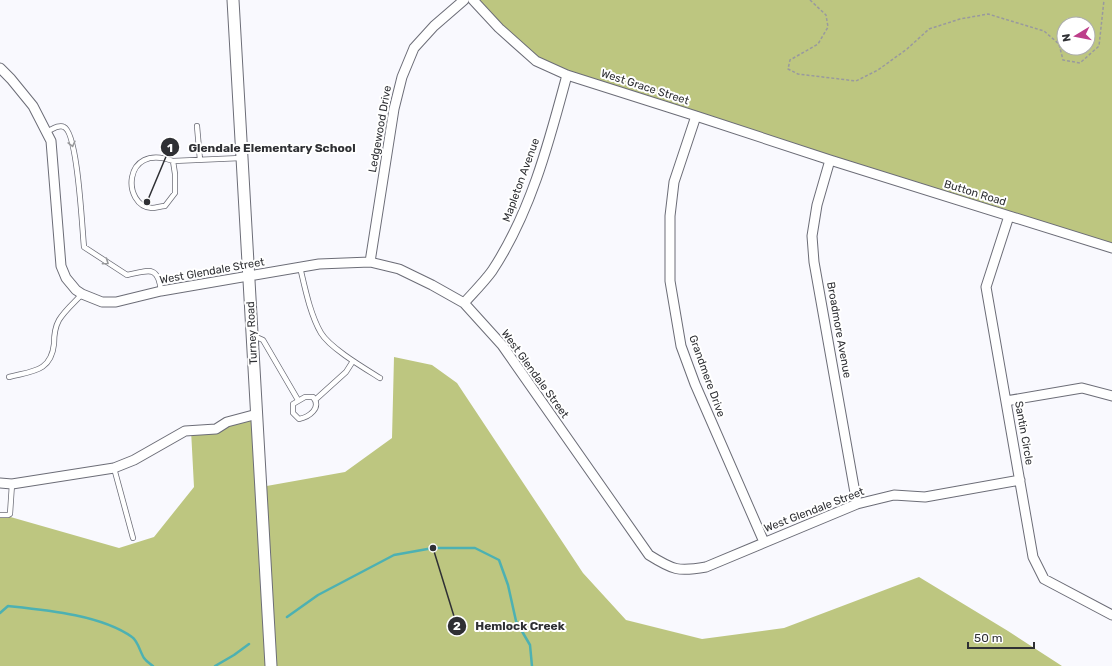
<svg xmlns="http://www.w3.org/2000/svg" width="1112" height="666" font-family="Rubik,sans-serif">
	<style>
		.forest { fill: #bdc680; fill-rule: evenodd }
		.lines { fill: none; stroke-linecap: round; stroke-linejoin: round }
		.stream { stroke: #4db1b2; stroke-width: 2.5 }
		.service-casing { stroke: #6c6d77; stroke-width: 6 }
		.minor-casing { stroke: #6c6d77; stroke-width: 11 }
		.tertiary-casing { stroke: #6c6d77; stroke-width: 13 }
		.path { stroke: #99999e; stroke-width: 1.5; stroke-dasharray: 3 2; stroke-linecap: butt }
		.service { stroke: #fff; stroke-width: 4.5 }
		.minor { stroke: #fff; stroke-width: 9 }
		.tertiary { stroke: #fff; stroke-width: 11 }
		.oneway { stroke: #97989a }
		.labels { text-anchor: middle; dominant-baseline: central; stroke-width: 4; stroke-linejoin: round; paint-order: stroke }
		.street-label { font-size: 11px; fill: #2f3034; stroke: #fff }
		.leader { fill: none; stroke: #2f3034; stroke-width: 1.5 }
		.callout-dot { fill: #2f3034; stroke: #fff; stroke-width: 1.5 }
		.mark-label { font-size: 12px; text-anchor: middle; font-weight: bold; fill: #fff }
		.callout-label { font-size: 12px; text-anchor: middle; font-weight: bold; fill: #2f3034; stroke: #fff; stroke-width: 4; stroke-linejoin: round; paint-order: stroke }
	</style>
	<rect width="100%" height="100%" fill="#f9f9fe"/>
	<!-- forest -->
	<path class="forest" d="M473 0H1112V248L536 61ZM1064 24H1088V48H1064Z
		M394 357 432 365 457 383 583 573 626 620 702 639 784 628 919 577 1008 631 1062 666H0V514L119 548 154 537 194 487 191 430 257 414 261 487 345 472 392 438Z"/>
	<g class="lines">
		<!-- stream -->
		<path class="stream" d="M0 613 8 606C46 610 101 615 132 637 138 641 140 652 144 658 146 661 150 664 153 666
			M287 617 318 595 394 555 433 548H475L499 560 508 585 516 621 530 645 532 666
			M215 666 234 655 249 644"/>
		<!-- service casing -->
		<g class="service-casing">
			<path id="service" d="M197 126 200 160
				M46 132C51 130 59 124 64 127 78 133 82 228 84 247L127 275C148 271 158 264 161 291
				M173 161 175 174V193L165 206C161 206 156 208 152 208 122 207 122 142 173 161L241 158
				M300 267C305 288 310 314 321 333 330 348 364 368 380 378
				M254 336 263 340 298 400
				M9 377C32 371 51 372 54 344 54 336 55 327 59 320 65 310 75 302 82 294
				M305 397H313C322 408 309 417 299 419L293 413V404Z
				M315 400 346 372 353 361
				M114 468 133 538
				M0 515H8L10 514 12 484"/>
		</g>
		<!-- minor casing -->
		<g class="minor-casing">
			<path id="minor" d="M473 0 499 28 536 61 567 75 696 116 830 160 1112 248
				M0 68 11 79 33 106 51 141 61 266 66 278 76 290 82 294 102 302H116L161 291 319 264 370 262 399 269 432 285 464 303 502 345 649 555C673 570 678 572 706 567L857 504 894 495 925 497 1020 480
				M696 116 674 182 670 216V281L681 346 695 384 764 542
				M830 160 817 205 812 236 814 262 857 504
				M1009 216 986 287 1033 557 1044 579 1112 615
				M370 262 394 109 402 77 414 48 434 26 464 0
				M464 303C473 293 484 282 492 271 531 212 549 142 567 75
				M1006 401 1082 388 1112 396
				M0 483 12 484 114 468 134 460 185 431 216 429 227 422 257 414"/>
		</g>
		<!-- tertiary casing -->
		<g class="tertiary-casing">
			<path id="tertiary" d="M233 0 271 666"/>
		</g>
		<!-- path -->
		<path class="path" d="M810 0 826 15 828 27 818 44 790 60 788 69 798 74 856 81 878 70 907 49 929 29 960 19 988 14 1044 31 1059 44 1063 60 1080 63 1099 46 1104 0"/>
		<!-- service -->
		<use href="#service" class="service"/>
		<!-- minor -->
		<use href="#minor" class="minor"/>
		<!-- tertiary -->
		<use href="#tertiary" class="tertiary"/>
	</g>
	<!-- one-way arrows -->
	<defs><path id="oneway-chevron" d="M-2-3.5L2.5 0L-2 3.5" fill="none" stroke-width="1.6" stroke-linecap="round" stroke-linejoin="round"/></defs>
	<g class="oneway">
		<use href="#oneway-chevron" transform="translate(72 144) rotate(76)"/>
		<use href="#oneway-chevron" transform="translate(106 262) rotate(35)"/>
	</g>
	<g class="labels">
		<!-- street labels -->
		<g class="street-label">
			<text transform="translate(645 87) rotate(18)">West Grace Street</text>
			<text transform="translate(380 129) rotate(-80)">Ledgewood Drive</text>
			<text transform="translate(521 180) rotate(-70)">Mapleton Avenue</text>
			<text transform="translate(975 193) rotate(17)">Button Road</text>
			<text transform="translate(212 271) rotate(-10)">West Glendale Street</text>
			<text transform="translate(839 330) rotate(80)">Broadmore Avenue</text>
			<text transform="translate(252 333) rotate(-93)">Turney Road</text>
			<text transform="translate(535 374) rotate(54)">West Glendale Street</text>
			<text transform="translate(707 376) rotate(70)">Grandmere Drive</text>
			<text transform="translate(1024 433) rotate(80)">Santin Circle</text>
			<text transform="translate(814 510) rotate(-21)">West Glendale Street</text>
		</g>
	</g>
	<!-- callouts -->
	<path class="leader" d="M147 202L170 147M433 548L457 626"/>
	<g class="callout-dot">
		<circle cx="147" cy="202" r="4"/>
		<circle cx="433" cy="548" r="4"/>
		<circle cx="170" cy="147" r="10"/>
		<circle cx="457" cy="626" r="10"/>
	</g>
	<g class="mark-label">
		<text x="170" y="152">1</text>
		<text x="457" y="630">2</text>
	</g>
	<g class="callout-label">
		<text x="272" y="152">Glendale Elementary School</text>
		<text x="520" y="630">Hemlock Creek</text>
	</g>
	<!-- north arrow -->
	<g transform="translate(1076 36) rotate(260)"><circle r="19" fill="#ffffff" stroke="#acacae"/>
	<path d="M0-3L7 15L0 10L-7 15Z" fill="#bd3e8a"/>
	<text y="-6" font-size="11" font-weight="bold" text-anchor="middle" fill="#2f3034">N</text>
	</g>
	<!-- scale -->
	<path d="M968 642v6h66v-6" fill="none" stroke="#2f3034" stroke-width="2"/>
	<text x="974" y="642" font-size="12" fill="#2f3034" stroke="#ffffff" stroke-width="3" paint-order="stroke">50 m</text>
</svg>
